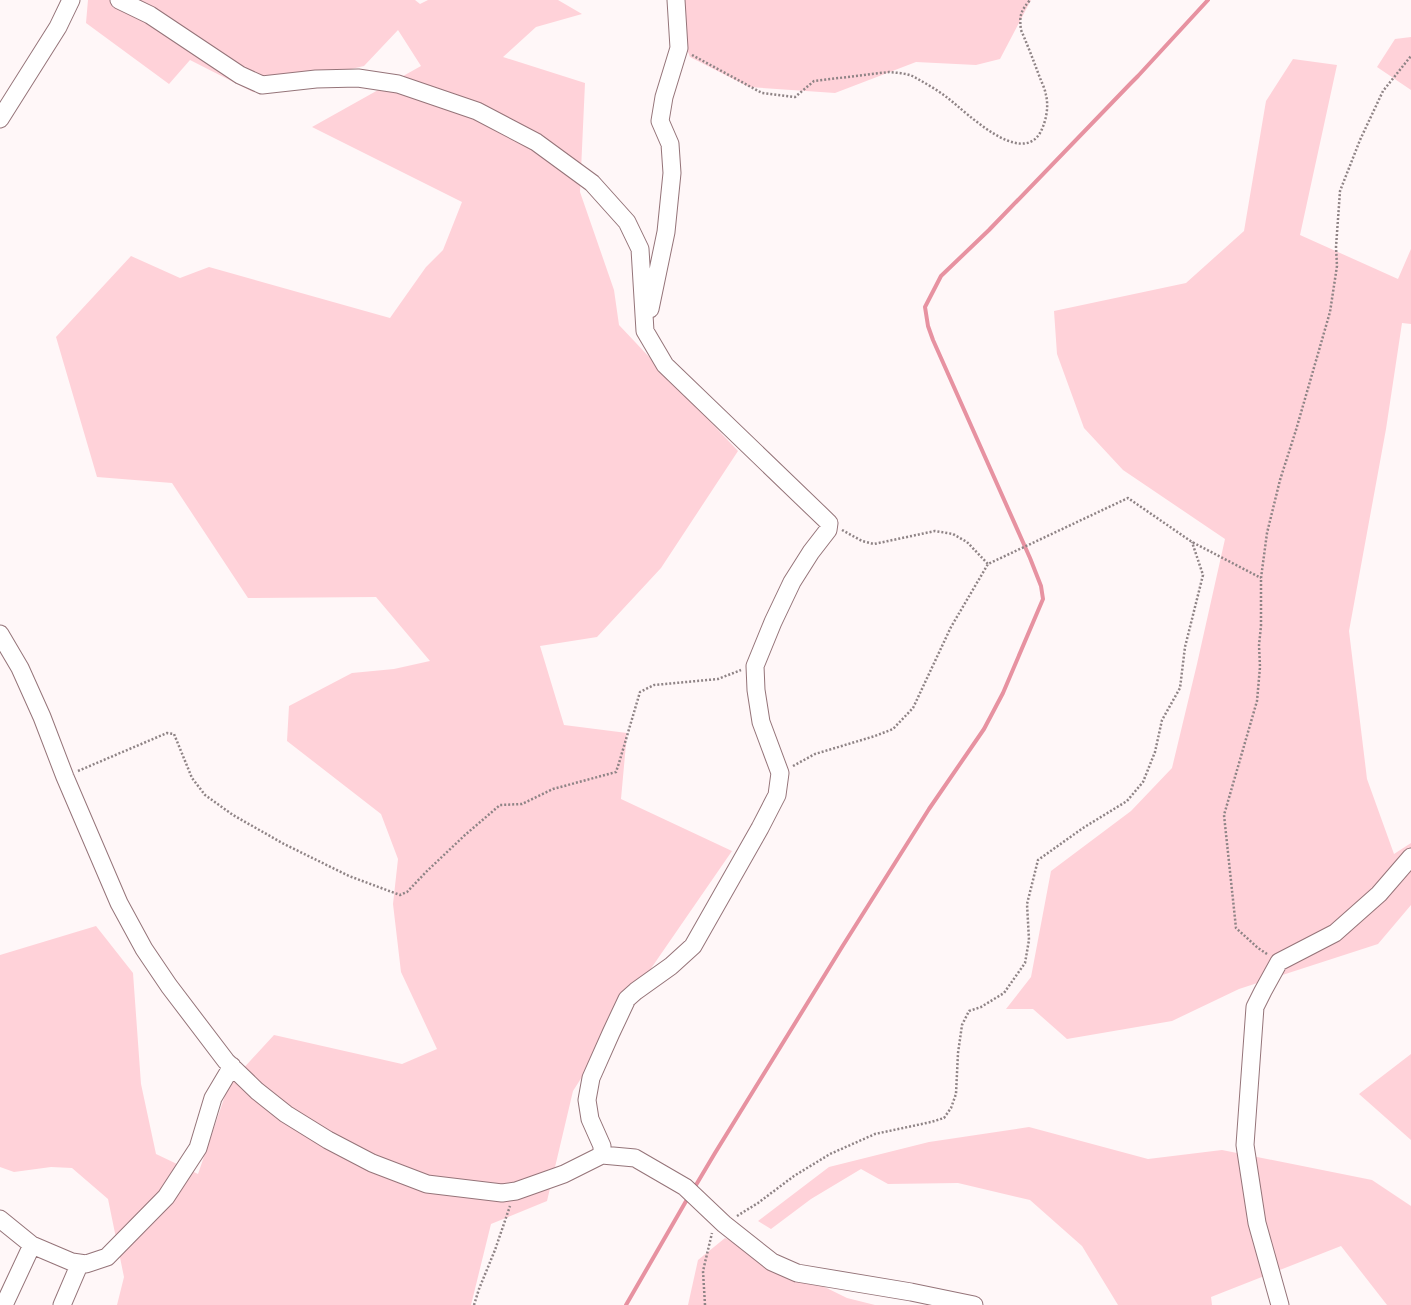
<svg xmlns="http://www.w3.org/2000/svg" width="1411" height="1305" font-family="'DejaVu Sans',sans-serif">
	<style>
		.green { fill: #ffd2d9 }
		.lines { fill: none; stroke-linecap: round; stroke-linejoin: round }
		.stream { stroke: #e792a1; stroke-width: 4 }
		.minor-casing { stroke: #957479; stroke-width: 19 }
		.path { stroke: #8f8486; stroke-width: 2.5; stroke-dasharray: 2 2; stroke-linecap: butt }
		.minor { stroke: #fff; stroke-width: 17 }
	</style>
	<rect width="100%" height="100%" fill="#fff7f8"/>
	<!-- green -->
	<path class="green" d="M88 0H415L420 4 428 0H558L582 14 536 27 503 57 585 83 580 192 614 290 619 325 738 451 661 568 597 637 540 646 564 725 627 733 621 799 732 851 652 967 573 1091 547 1201 491 1224 471 1305H117L124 1277 108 1199 72 1168 51 1167 14 1172 0 1167V955L96 926 133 973 141 1084 156 1154 198 1174 229 1084 274 1035 402 1064 437 1049 401 972 393 904 398 859 381 814 287 741 289 706 352 673 394 669 430 661 376 597 248 598 172 483 97 477 56 337 131 256 180 278 209 267 390 318 426 267 443 250 462 202 312 127 421 66 398 30 364 66 253 92 190 60 169 84 86 23Z
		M685 0H1031L1000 59 976 65 916 62 835 93 749 87 690 57 677 24Z
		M1411 37V90L1377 67 1395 39Z
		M1293 59 1337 65 1300 235 1398 279 1411 249V324L1402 323 1386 429 1349 631 1367 779 1394 854 1411 843V905L1378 944 1239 989 1172 1021 1067 1039 1033 1009H1006L1031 977 1051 871 1131 811 1172 768 1197 664 1225 539 1123 470 1084 428 1057 354 1054 311 1186 283 1244 231 1266 101Z
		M1411 1054V1140L1359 1094Z
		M1029 1127 1148 1159 1222 1150 1372 1180 1411 1206V1305H1387L1341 1246 1211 1297 1212 1305H1118L1082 1246 1030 1200 958 1183 888 1184 861 1169 811 1199 771 1229 758 1221 829 1167 929 1142Z
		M725 1238 847 1298 875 1305H688L698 1260Z"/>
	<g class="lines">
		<!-- stream -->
		<path class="stream" d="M693 1190 715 1153 842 947 929 809 984 729 1003 693 1043 599 1041 586 1030 558 933 340 928 326 925 307 941 276 989 230 1131 83 1138 76 1208 0
			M626 1305 689 1196"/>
		<!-- minor casing -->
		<g class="minor-casing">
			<path id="minor" d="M119 0 150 15 240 75 262 85 316 79 358 78 398 84 477 111 536 142 592 183 627 222 640 249 645 331 665 365 829 523 828 530 811 552 792 582 773 622 755 666 756 690 761 722 780 773 777 795 760 828 693 946 671 966 636 991 627 999 611 1033 591 1078 587 1100 590 1119 602 1146V1155
				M0 119 58 27 71 0
				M650 309 666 232 672 173 670 144 660 121 664 97 679 48 676 0
				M0 634 20 668 42 717 65 777 119 903 144 949 169 986 226 1061 257 1091 286 1114 328 1140 372 1163 427 1184 502 1193 516 1191 564 1174 602 1155 635 1158 685 1187 724 1224 772 1262 797 1273 911 1292 974 1305
				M0 1219 32 1245 72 1262 86 1264 107 1257 166 1197 198 1148 213 1098 232 1066
				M4 1305 32 1245
				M62 1305 80 1263
				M1280 1305 1257 1223 1245 1145 1255 1007 1263 991 1279 962 1335 933 1379 894 1411 857"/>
		</g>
		<!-- path -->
		<path class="path" d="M692 55 762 93 795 97 814 81 889 72C898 73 908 73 916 78 927 84 939 91 949 99 967 113 1020 166 1040 133 1046 122 1049 107 1046 95 1045 89 1042 83 1040 78 1034 62 1028 46 1021 30 1019 15 1021 11 1030 0
			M842 530 862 541 874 544 935 531 953 534 967 542 988 564
			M793 766 815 754 875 736 893 729 913 708 951 627 988 564 1128 498 1192 542 1261 578
			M78 771 167 733 174 734 192 778 205 795 233 815 284 844 349 876 400 895 407 892 427 871 465 835 500 805 522 804 553 789 616 772 619 763 640 692 654 685 718 679 741 670
			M1267 954 1258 948 1236 928 1224 815 1257 701 1260 667 1259 645 1261 626V578L1267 533 1280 480 1296 430 1330 312 1337 266 1336 247 1340 191 1360 140 1383 91 1411 56
			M737 1216 758 1203 794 1176 830 1154 875 1134 931 1122 944 1118 951 1108 956 1094 958 1053 962 1025 969 1011 981 1007 1004 993 1025 963 1029 940 1027 904 1038 860 1083 828 1127 801 1143 782 1155 752 1162 720 1180 688 1185 647 1203 575 1192 542
			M474 1305 479 1289 495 1250 510 1206
			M705 1305 703 1271 712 1233"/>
		<!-- minor -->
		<use href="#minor" class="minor"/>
	</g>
</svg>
